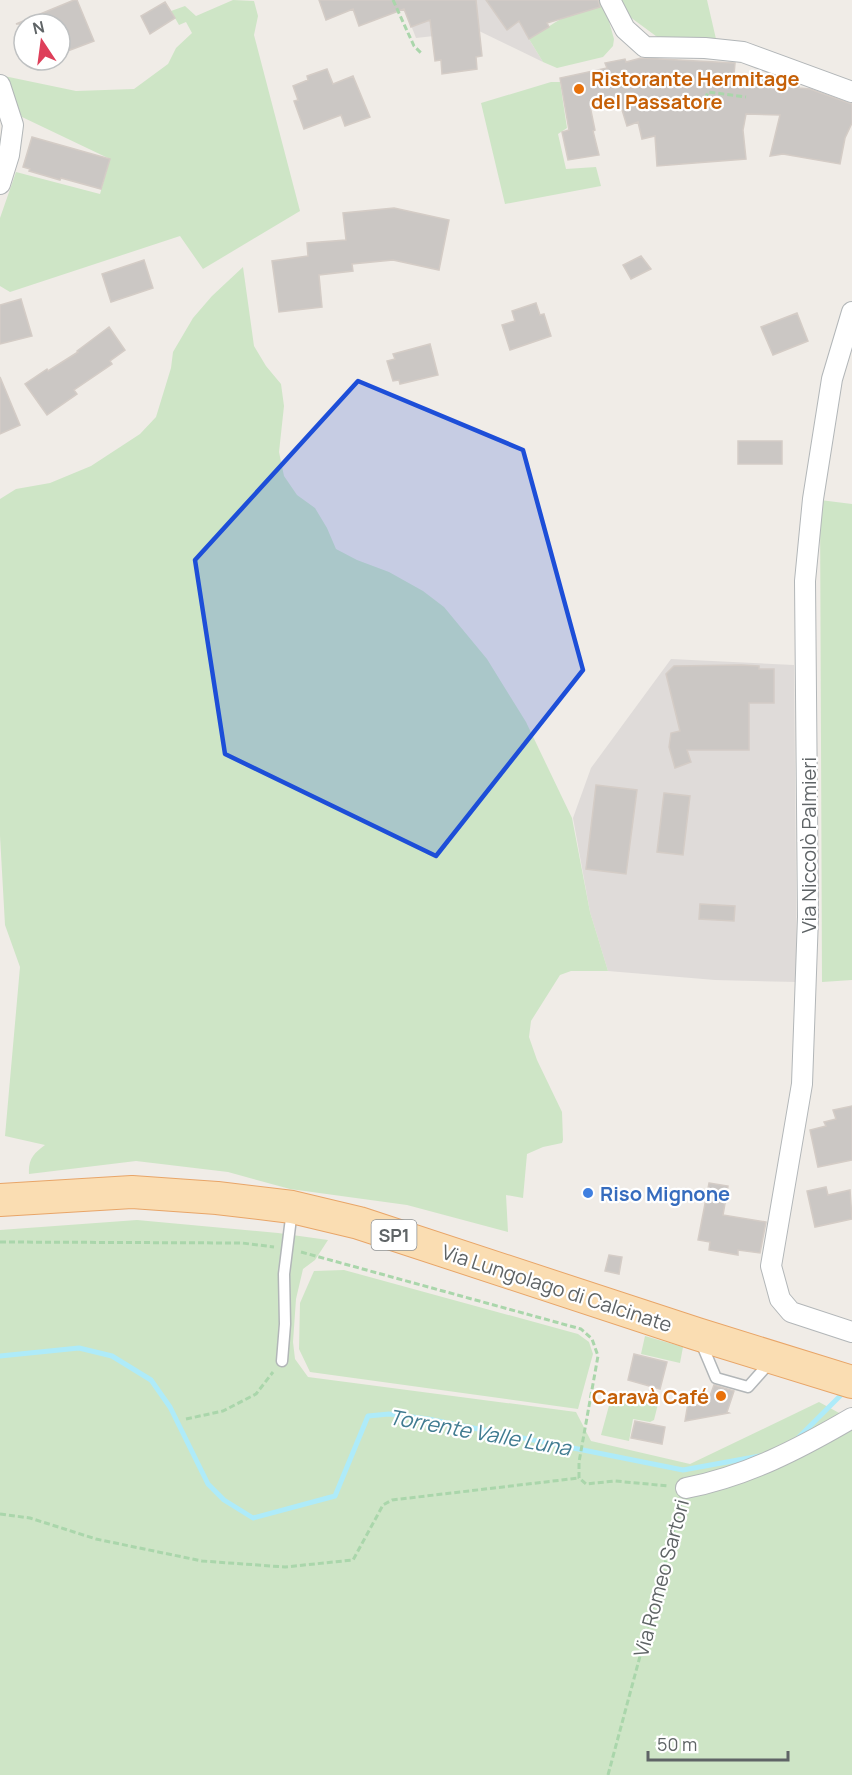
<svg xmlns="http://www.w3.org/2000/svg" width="852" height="1775" font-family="Manrope,sans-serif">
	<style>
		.industrial { fill: #dfdbd9 }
		.green { fill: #cee5c6 }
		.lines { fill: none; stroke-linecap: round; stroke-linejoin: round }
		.stream { stroke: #aeebf9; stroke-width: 5 }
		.building { fill: #cbc7c4; stroke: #d4ccc6; stroke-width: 1.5 }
		.service-casing { stroke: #b2b6b8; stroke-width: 13 }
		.minor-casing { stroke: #b2b6b8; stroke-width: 22 }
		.primary-casing { stroke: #e8a568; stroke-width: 34 }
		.path { stroke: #aad6ab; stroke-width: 3; stroke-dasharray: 6 3; stroke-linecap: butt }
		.service { stroke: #fff; stroke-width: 10 }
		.minor { stroke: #fff; stroke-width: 20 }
		.primary { stroke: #faddb2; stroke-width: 32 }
		.marked { fill: #1d4ed8; fill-opacity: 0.2; stroke: #1d4ed8; stroke-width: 4.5; stroke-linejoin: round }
		.food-dot { fill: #e8710a; stroke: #fff; stroke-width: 2 }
		.shop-dot { fill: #3f7fe0; stroke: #fff; stroke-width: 2 }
		.labels { text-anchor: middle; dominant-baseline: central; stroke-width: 4.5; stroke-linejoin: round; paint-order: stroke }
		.shield { fill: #fff; stroke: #8f9294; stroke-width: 1.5 }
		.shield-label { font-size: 18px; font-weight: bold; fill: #5f6466 }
		.food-label { font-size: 20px; font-weight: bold; fill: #c56008; stroke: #fff; text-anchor: start }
		.street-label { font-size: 20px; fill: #5f6466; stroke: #fff }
		.shop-label { font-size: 20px; font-weight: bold; fill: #366cbe; stroke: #fff; text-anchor: start }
		.water-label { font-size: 21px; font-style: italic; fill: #417c91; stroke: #fff }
	</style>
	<rect width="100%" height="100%" fill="#f0ece7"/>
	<!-- industrial -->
	<path class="industrial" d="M401 0H505L540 11 549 27 529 39 543 62 479 31 416 38Z
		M671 659 794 665 797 982 715 980 608 971 590 912 573 818 591 768Z"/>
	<!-- green -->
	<path class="green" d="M233 0 254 1 258 16 254 35 300 211 203 269 180 236 10 292 0 286V218L16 172 100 194 110 159 22 117 4 76 76 91 134 89 168 64 176 48 192 33 186 22 179 25 171 11 185 6 196 16Z
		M603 0 614 39 613 46 603 57 557 68 543 62 529 39C552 25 576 7 603 0Z
		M617 0H707L716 39 664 42 622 11Z
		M551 82H560L567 128 558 134 566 169 596 167 601 186 505 204 481 103Z
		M243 267 254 346 266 366 281 384 284 406 279 452 284 476 297 495 315 508 327 528 336 549 357 560 389 572 423 591 444 607 487 659 526 722 572 818 590 912 608 971H571L560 975 531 1021 529 1037 537 1060 562 1112 563 1140 562 1143 543 1147 527 1154 523 1198 506 1195 508 1232 407 1205 290 1189 228 1172 136 1161 29 1174C28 1159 34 1153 45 1145L5 1136 20 967 5 925 0 836V499L16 489 50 483 91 466 140 434 156 417 171 368 173 352 193 318 212 296Z
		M820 500 852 504V980L822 982Z
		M137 1220 278 1233 328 1240 315 1260 303 1269 296 1299 293 1342 295 1359 308 1377 576 1412 591 1441 690 1464 819 1402 852 1420V1775H0V1230Z
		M344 1270 578 1334 589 1342 593 1354 578 1409 310 1372 299 1349 300 1303 314 1271Z
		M645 1336 683 1347 680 1363 641 1354Z
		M627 1391 660 1396 654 1420 650 1422 633 1419 629 1441 601 1435 610 1402 623 1406Z"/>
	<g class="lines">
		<!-- stream -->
		<path class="stream" d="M0 1356 79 1348 112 1356 151 1380 170 1407 208 1484 224 1500 253 1518 335 1496 368 1416 389 1414 428 1419 683 1470 760 1456
			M798 1438 844 1392"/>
	</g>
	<!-- building -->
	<path class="building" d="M74 0H77L94 41 60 54V24H16Z
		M319 0H476L482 56 476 57 477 69 442 74 441 60 435 61 430 20 411 27 404 9 359 26 353 9 326 20Z
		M486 0H598L600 7 547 23 549 27 529 39 519 21 507 30Z
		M165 2 175 18 150 34 141 16Z
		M641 58 735 63 734 75 799 86V88L810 89 852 104V123L845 138 840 164 783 154 770 156 780 115 746 114 743 130 746 159 657 166 655 136 642 139 638 122 627 126 619 100 590 106 595 130 593 131 599 155 568 160 562 132 569 130 560 78 607 68 605 63 625 59 626 62Z
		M327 69 333 84 353 76 370 117 345 126 341 115 304 129 294 101 298 100 293 86 308 80 307 76Z
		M32 137 110 159 101 189 61 178 60 180 29 171 30 169 23 167Z
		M394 208 449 220 439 270 393 260 352 264 353 271 319 275 322 307 279 312 272 261 308 256 307 243 346 240 343 213Z
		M641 256 651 269 631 279 623 265Z
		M144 260 153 288 111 302 102 274Z
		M21 299 32 336 0 344V305Z
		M536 303 540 315 544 314 551 336 510 350 502 325 515 321 512 311Z
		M797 313 808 341 773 355 761 327Z
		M109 327 125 350 110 361 112 364 74 390 77 394 47 415 25 384 47 369 48 371 78 352 77 351Z
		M430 344 438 375 400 384 399 380 393 381 387 361 395 359 393 354Z
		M0 377 20 425 0 434Z
		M738 441H782V464H738Z
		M741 665 759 666V669H774V703H749V750H687L691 762 675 768 669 747 671 733 680 731 666 674 674 666Z
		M596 785 637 790 626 874 586 869Z
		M664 793 690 796 683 855 657 852Z
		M700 904 735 906 734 921 699 919Z
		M852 1106V1160L818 1167 810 1130 826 1126 824 1122 836 1119 833 1110Z
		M709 1183 728 1186 723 1215 766 1222 760 1253 738 1250V1255L709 1250 710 1242 698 1240Z
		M826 1187 828 1195 850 1190 852 1219 815 1227 807 1191Z
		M609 1255 622 1257 619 1274 605 1271Z
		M634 1354 667 1362 660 1389 628 1380Z
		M714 1385 734 1391 727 1412 729 1413 685 1421 688 1403 706 1407Z
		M635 1421 665 1427 662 1444 631 1438Z"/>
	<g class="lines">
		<!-- service casing -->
		<g class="service-casing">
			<path id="service" d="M700 1340 716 1378 748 1387 772 1360
				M282 1361 285 1324 284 1274 292 1210"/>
		</g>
		<!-- minor casing -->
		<g class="minor-casing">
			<path id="minor" d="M610 0 625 29 645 47 705 48 743 52 852 92
				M0 85 13 125 9 155 0 184
				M852 312 832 379 813 499 805 581 808 917 802 1084 771 1266 780 1299 791 1312 852 1332
				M686 1488C747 1476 799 1449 852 1418"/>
		</g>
		<!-- primary casing -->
		<g class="primary-casing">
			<path id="primary" d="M0 1200 132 1192 217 1198 292 1207 359 1223 697 1334 852 1382"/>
		</g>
		<!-- path -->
		<path class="path" d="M393 0 414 46 421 53
			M705 99 708 92 746 97
			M0 1242 242 1243 274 1247
			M301 1252 581 1329 592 1339 598 1356 579 1462V1478L586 1484 615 1481 669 1486
			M186 1419 223 1411 256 1394 273 1372
			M0 1514 30 1518 96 1539 202 1561 285 1567 353 1560 383 1505 392 1500 579 1478
			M608 1775 681 1504"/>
		<!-- service -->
		<use href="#service" class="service"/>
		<!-- minor -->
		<use href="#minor" class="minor"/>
		<!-- primary -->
		<use href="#primary" class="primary"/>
	</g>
	<!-- marked area -->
	<path class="marked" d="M358 381 523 450 583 670 436 856 225 754 195 560Z"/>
	<!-- markers -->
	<g class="food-dot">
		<circle cx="579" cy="89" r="6"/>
		<circle cx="721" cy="1396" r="6"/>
	</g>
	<circle class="shop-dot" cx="588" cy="1193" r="6"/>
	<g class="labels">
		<!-- shield labels -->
		<rect class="shield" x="371.5" y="1220" width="45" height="30" rx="4.5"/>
		<g class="shield-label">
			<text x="394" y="1235">SP1</text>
		</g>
		<!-- food labels -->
		<g class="food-label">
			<text x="591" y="78">Ristorante Hermitage<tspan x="591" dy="23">del Passatore</tspan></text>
			<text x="709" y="1396" text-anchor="end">Caravà Café</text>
		</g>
		<!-- street labels -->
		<g class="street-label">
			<text transform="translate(808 845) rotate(-90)">Via Niccolò Palmieri</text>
			<text transform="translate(557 1288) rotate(18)">Via Lungolago di Calcinate</text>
			<text transform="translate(661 1578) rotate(-75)">Via Romeo Sartori</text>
		</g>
		<!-- shop labels -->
		<g class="shop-label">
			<text x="600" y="1193">Riso Mignone</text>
		</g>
		<!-- water labels -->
		<g class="water-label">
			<text transform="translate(480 1432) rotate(10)">Torrente Valle Luna</text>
		</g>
	</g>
	<!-- north arrow -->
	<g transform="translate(42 42) rotate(347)"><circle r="28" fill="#ffffff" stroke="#bfc1c2" stroke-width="1.5"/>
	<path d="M0-4.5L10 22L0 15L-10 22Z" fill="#de3f5a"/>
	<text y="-9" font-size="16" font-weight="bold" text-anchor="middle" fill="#5f6466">N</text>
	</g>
	<!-- scale -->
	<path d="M648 1751v9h140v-9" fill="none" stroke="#5f6466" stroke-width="3"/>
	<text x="657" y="1751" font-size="18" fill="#5f6466" stroke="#ffffff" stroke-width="4.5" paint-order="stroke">50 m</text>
</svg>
